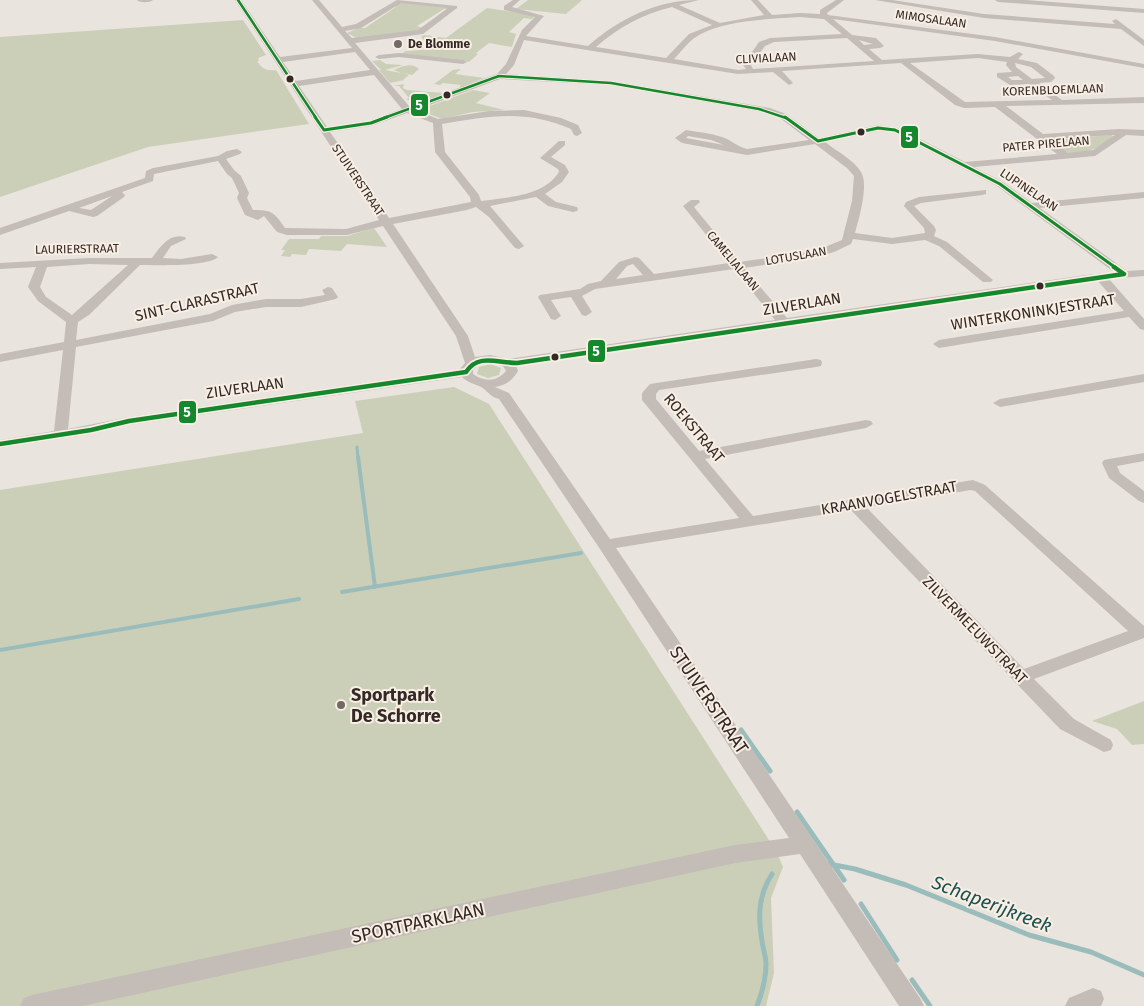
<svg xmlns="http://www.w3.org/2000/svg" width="1144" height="1006" font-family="'Fira Sans',sans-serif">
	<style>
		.green { fill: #cccfb8 }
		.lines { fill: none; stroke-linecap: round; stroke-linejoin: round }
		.stream-far2 { stroke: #9abdbb; stroke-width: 3 }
		.stream-far1 { stroke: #9abdbb; stroke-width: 4 }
		.stream { stroke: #9abdbb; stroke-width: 5 }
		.street { fill: #c3bcb7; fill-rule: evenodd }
		.bus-1-far2-casing { stroke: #f8eee3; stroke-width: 4.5 }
		.bus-1-far1-casing { stroke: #f8eee3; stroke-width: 5.5 }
		.bus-1-casing { stroke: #f8eee3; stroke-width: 8 }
		.bus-1-far2 { stroke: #15882e; stroke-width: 2.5 }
		.bus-1-far1 { stroke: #15882e; stroke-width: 3 }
		.bus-1 { stroke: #15882e; stroke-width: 4.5 }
		.poi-dot { fill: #736a66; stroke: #f8eee3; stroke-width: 2 }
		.bus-dot { fill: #332926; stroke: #f8eee3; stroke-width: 2 }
		.labels { text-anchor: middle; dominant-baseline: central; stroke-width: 4; stroke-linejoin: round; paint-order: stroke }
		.far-street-label { font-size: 12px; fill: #332926; stroke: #f8eee3 }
		.far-poi-label { font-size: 12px; font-weight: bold; fill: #332926; stroke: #f8eee3; text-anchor: start }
		.street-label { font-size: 15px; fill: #332926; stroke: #f8eee3 }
		.near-poi-label { font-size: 18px; font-weight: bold; fill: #332926; stroke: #f8eee3; text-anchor: start }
		.near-street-label { font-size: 18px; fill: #332926; stroke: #f8eee3 }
		.near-water-label { font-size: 19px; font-style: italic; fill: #1c5253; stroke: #f8eee3 }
		.line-badge { stroke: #f8eee3; stroke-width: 2 }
		.badge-label { font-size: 14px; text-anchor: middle; font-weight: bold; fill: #fff }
	</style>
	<rect width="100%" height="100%" fill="#eae4de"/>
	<!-- green -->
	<path class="green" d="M528 0H582L566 14 516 9Z
		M401 2 450 6 449 9H444L417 26 423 28 415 32 357 38 347 33 358 28H365L396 7 392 6Z
		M487 8 532 15 534 17 532 19 524 18 509 32 516 34 512 47 489 43 476 53 478 54 469 62 401 54 406 51 433 49 421 37 424 35 446 38Z
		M243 20 266 55 258 58 259 61H257C262 69 267 71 276 70L309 124 148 147 0 197V37Z
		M380 60 386 64 403 65 385 70 401 73 394 70C402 66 411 62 419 69L412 75 403 73 409 75 403 80H405L390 83 379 70H381L372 61Z
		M459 69H461L455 74 484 78 462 87H459L461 85 443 83 440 85 434 84 453 70Z
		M404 84 403 88 407 90 444 93C432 97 418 105 406 99L409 98 399 86H393Z
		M473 90 490 93 476 103 504 110 473 112 442 119 424 112 427 107Z
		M1111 135 1114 137C1103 145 1080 159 1066 152 1061 150 1055 144 1051 140Z
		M374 228 387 247 347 244 341 251 309 249 306 255 292 254 290 257 281 256 285 250H281L289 239H319L321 236H347Z
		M490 364 501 368 499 375 488 378 477 374 479 367Z
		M454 387 489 404 776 851 783 867 771 898 774 973 766 1006H0V490L363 433 355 401Z
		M1144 701V744L1132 745 1117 729 1092 721Z"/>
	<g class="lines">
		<!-- stream-far2 -->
		<path class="stream-far2" d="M357 447 358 458"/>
		<!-- stream-far1 -->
		<path class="stream-far1" d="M358 457 375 587
			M342 592 581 553
			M0 650 299 599"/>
		<!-- stream -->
		<path class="stream" d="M741 730 770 771
			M797 812 844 880
			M829 864 855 869 906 885 1029 935 1091 952 1144 975
			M861 904 897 960
			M912 980 930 1006
			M757 1006C762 993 766 979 766 964 766 957 763 949 762 941 758 917 758 896 772 874"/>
		<!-- street -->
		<path class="street" d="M137 0H153C150 3 140 3 137 0Z
			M235 0H241L280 57 352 48 312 0H319L342 27 356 24 397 0 457 6V8L423 34 355 43 409 106 497 74 506 64 522 30 535 17 504 10V6L513 0H520L512 7 544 16 526 36 588 46C620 18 657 0 699 0L679 5 720 23 764 15 751 0H758L772 15 800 13 820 14V10L836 0H844L827 13 828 15 995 37 1144 64V68L995 41 833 19 852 35 876 38 884 46 880 48 869 49 882 60 978 54 1010 57 1019 52 1023 54 1018 59 1037 63 1054 76 1055 78 1051 82 1039 83 1062 100 1144 97V103L1006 106 1043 134 1119 129 1144 130V136L1126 135 1095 156 974 167 1003 182 1032 203 1144 192V198L1040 208 1127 271 1144 270V276L1109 279 1144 319V330L1140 329 1129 317 939 348 933 344 939 340 1124 311 1097 280 1086 281 516 366 518 371C512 381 506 385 495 387L509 393 610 539 739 518 642 400V393L650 384 816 359 821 360 822 363 821 366 816 367 659 390 656 394V399L699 451 866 420 871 421 873 424 866 428 705 459 753 516 973 480 985 485 1144 626V638L1034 679 1074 719 1111 740 1113 745 1111 750 1104 752 1060 729 851 510 616 548 920 998 924 1006H899L800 854 735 863 83 1006H20L24 998 32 995 735 845 789 838 600 549 499 399C488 396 487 389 479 386 472 383 467 382 462 377L129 425 91 434 0 448V440L54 431 63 350 0 362V354L64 342 66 322 38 301 28 287 36 267 0 269V263L89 258H152C160 247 169 233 185 237L186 239 171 246 163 258 181 259 212 254 218 257C207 267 156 265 140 265L89 315 78 322 76 340 210 314 232 305 266 299H301L325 295 322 290 328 287 332 288 338 297 336 299 301 307H266L235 312 213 321 76 347 68 429 129 417 460 369 465 363 456 336 383 226 347 235H287L277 232 264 216 258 220 245 215 237 198 239 193 232 178 227 174 218 161 154 174 153 181 122 192 125 195 124 197 97 216 93 217 69 211 0 235V228L145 178 146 171 153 168 218 156 227 151 237 149 242 152 240 154 226 159 234 170 241 176 249 193 247 198 253 210C272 210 274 212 285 228L346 229 379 220ZM401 3 448 8 418 30 352 38 345 31 361 28ZM672 7 712 25 689 34 666 58 596 47C618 28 642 14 672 7ZM800 17 824 19 842 34 770 38 759 42 743 65 746 69 738 70 674 59C681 52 688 42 696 37 721 20 770 19 800 17ZM847 38 874 61 753 69 751 65 765 46 774 42ZM524 40 738 74 773 72 789 85 793 83 782 71 901 63 955 105 964 108 995 107 1057 154 965 162 898 128 878 125 819 138 786 114 770 108 611 81 506 74 514 65ZM859 40 873 44 864 45ZM355 52 370 70 296 81 283 62ZM978 58 1007 62 1006 65 1012 72 997 73V77L1010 85 1029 84 1052 100 965 102 910 63ZM1015 63 1031 67 1045 78 1032 79 1016 67ZM374 75 402 109 369 121 327 127 299 86ZM1018 76 1023 80H1012L1008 77ZM500 79 611 85 768 113 780 118 809 140 747 149C738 147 731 140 722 137 710 133 698 132 686 130L675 138 682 143 747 155 815 144 847 168 854 176 852 201 842 240 815 251 739 262 694 207 700 202 699 200H691L683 206 729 263 654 274 639 258 635 257 619 262 601 281 588 284 580 289 540 295 538 297 551 319 555 320 561 316 551 300 571 297 582 315 586 316 592 312 582 296 595 289 734 269 775 320 508 359 490 355 475 357 468 336 393 224 467 210 476 207 489 217 515 248 519 249 524 246 490 206 536 197 548 206 573 212 577 211 578 209 577 207 556 202 545 194 562 182 569 172 565 165 551 157 565 145V141H559L540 158 558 169 559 172C543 197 507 197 481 201L479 195 445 152 442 124C488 116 526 109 571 129L574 135 577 136 582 133 578 125 561 118 524 110 489 111 438 119 416 110ZM407 113 433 123 435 152 470 197 471 202 389 218 330 132 371 126ZM878 131 893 132 997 186 1114 272 1086 275 787 318 744 268 816 257 834 252 851 244 853 239 892 244 925 240 939 246 983 282H991L993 280 947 242 934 236 936 230 934 226 914 206 921 203 982 195 986 194V190L919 197 906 202 904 206 924 228 925 233 892 238 855 233C859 219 869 184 861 172 853 159 836 151 825 142ZM1115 135 1093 150 1068 153 1050 139ZM688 136 711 140 724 145 686 138ZM112 196 91 210 79 208ZM89 264 128 265 72 315 46 297 40 287 47 267ZM633 264 643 275 616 279 627 266ZM490 363 503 366 506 371C497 382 484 382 473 374V370L480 364ZM971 490 975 491 1128 631 1024 669 866 507Z
			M875 0H892L984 14 1115 24 1112 21 1116 19 1144 40V46L1121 29 984 18Z
			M995 0H1026L1144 9V13L998 2Z
			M399 53 463 60 467 62 463 64 399 57 379 59 375 57 379 55Z
			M1144 374V382L1000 407 993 403 1000 399Z
			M1144 453V461L1117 466 1120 473 1144 491V503L1139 501 1109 478 1102 463 1104 460 1109 459Z
			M1093 988 1101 991 1104 999 1101 1006H1065L1069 998Z"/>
		<!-- bus-1-far2 casing -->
		<g class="bus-1-far2-casing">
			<path id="bus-1-far2" d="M238 0 316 118
				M384 118 499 76 611 83 759 109 786 118"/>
		</g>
		<!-- bus-1-far1 casing -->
		<g class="bus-1-far1-casing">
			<path id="bus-1-far1" d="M315 117 324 130 371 123 387 117
				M785 117 818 141 878 128 895 130 1000 184 1116 268"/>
		</g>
		<!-- bus-1 casing -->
		<g class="bus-1-casing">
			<path id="bus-1" d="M1114 267 1124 274
				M0 444 91 430 129 421 466 372C478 353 498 363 517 363L1124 274"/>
		</g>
		<!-- bus-1-far2 -->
		<use href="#bus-1-far2" class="bus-1-far2"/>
		<!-- bus-1-far1 -->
		<use href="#bus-1-far1" class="bus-1-far1"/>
		<!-- bus-1 -->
		<use href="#bus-1" class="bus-1"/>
	</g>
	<!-- markers -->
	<g class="poi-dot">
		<circle cx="398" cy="44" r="5"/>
		<circle cx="341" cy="705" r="5"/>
	</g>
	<g class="bus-dot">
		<circle cx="290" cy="79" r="4.5"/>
		<circle cx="447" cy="95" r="4.5"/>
		<circle cx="861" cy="132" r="4.5"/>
		<circle cx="1040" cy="286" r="4.5"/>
		<circle cx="555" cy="357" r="4.5"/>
	</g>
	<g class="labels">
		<!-- far-street labels -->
		<g class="far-street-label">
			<text transform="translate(931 19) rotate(8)">MIMOSALAAN</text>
			<text transform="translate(766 58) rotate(-3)">CLIVIALAAN</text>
			<text transform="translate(1053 90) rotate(-2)">KORENBLOEMLAAN</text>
			<text transform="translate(1046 144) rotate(-5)">PATER PIRELAAN</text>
			<text transform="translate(358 180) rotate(56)">STUIVERSTRAAT</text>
			<text transform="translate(1029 190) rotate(34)">LUPINELAAN</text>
			<text transform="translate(77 249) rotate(-1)">LAURIERSTRAAT</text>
			<text transform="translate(796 256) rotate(-10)">LOTUSLAAN</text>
			<text transform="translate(733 261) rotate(50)">CAMELIALAAN</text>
		</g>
		<!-- far-poi labels -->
		<g class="far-poi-label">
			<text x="408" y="44">De Blomme</text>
		</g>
		<!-- street labels -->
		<g class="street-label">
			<text transform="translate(197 302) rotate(-13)">SINT-CLARASTRAAT</text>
			<text transform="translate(802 304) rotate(-9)">ZILVERLAAN</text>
			<text transform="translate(1033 312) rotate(-9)">WINTERKONINKJESTRAAT</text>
			<text transform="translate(245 388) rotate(-8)">ZILVERLAAN</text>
			<text transform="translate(694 428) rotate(50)">ROEKSTRAAT</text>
			<text transform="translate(889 498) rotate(-10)">KRAANVOGELSTRAAT</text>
			<text transform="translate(975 630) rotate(46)">ZILVERMEEUWSTRAAT</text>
		</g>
		<!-- near-poi labels -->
		<g class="near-poi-label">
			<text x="351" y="695">Sportpark<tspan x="351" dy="21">De Schorre</tspan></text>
		</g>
		<!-- near-street labels -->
		<g class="near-street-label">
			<text transform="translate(709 700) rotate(56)">STUIVERSTRAAT</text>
			<text transform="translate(418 923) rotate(-12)">SPORTPARKLAAN</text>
		</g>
		<!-- near-water labels -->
		<g class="near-water-label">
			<text transform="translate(992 904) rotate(21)">Schaperijkreek</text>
		</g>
	</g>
	<g class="line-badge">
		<rect x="410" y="93" width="19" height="24" rx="5" fill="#15882e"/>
		<rect x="900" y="125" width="19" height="24" rx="5" fill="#15882e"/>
		<rect x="587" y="339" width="19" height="24" rx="5" fill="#15882e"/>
		<rect x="178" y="400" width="19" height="24" rx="5" fill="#15882e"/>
	</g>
	<g class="badge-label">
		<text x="419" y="110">5</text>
		<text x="909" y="142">5</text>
		<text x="596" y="356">5</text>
		<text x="187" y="417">5</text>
	</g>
</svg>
